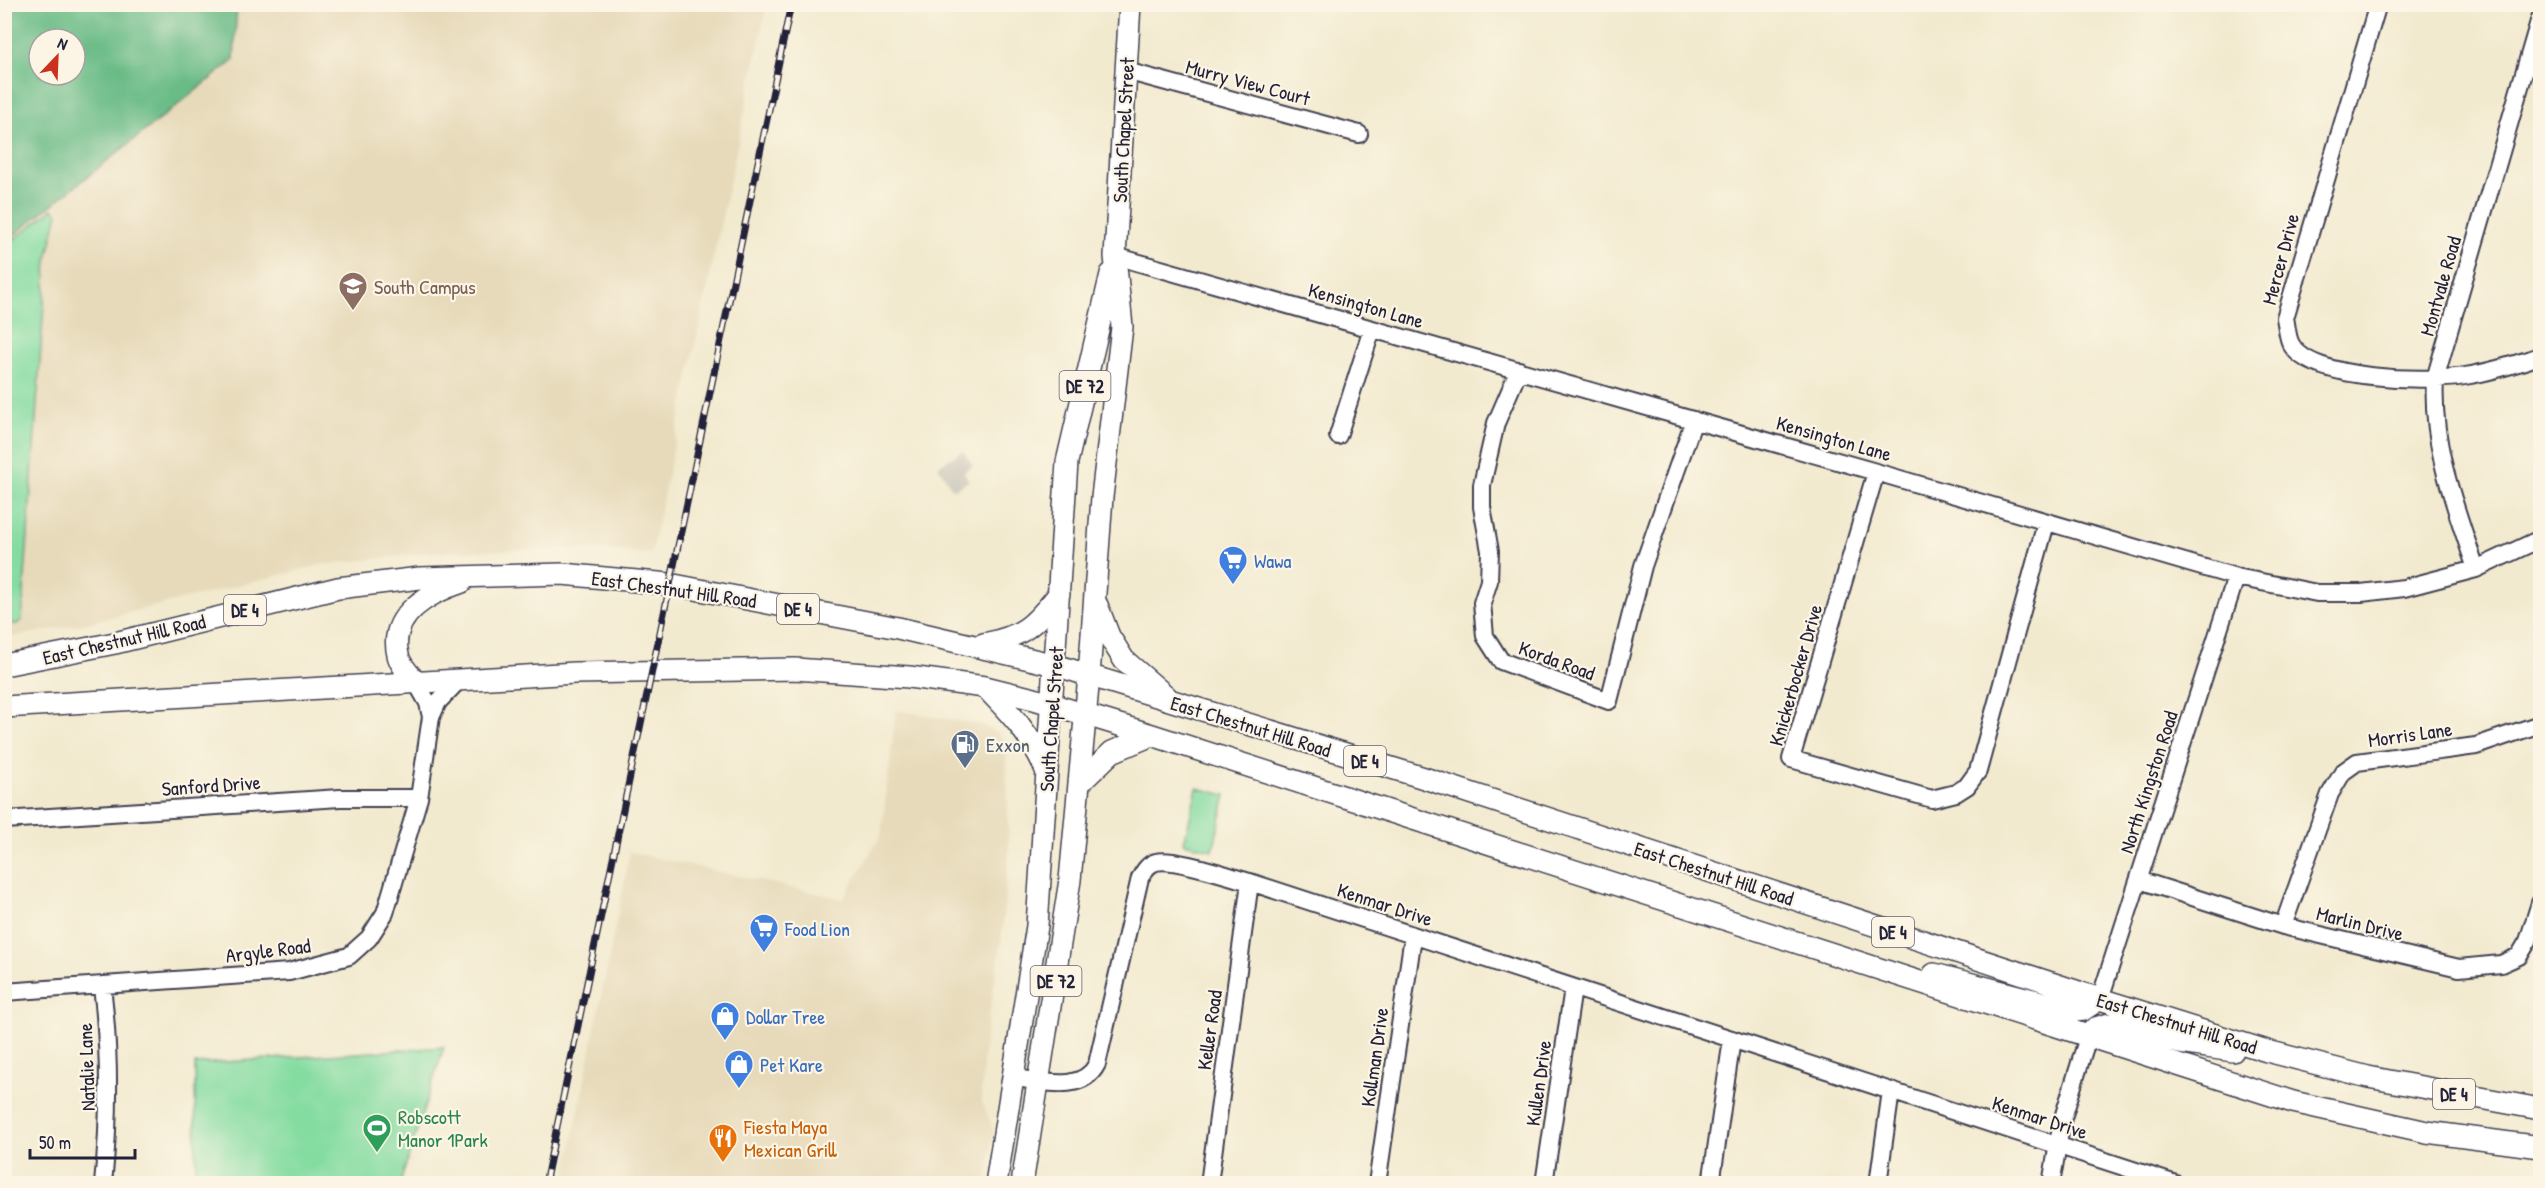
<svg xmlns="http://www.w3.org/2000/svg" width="2545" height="1188" font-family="'Patrick Hand',sans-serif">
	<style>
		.built { fill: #e7daba; fill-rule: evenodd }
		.industrial { fill: #c8c4b8 }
		.green { fill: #84dca1; stroke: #537f6e; stroke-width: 1.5 }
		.forest { fill: #6bbc87; stroke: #466f61; stroke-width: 1.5; fill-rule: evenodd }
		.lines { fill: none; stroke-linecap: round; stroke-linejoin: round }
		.minor-casing { stroke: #414051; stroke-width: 20 }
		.major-casing { stroke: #414051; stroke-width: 24 }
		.minor { stroke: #fff; stroke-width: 16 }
		.major { stroke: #fff; stroke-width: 21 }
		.rail-casing { stroke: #22223b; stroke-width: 7 }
		.rail { stroke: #fcf5e5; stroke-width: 4.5; stroke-dasharray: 14; stroke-linecap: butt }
		.labels { text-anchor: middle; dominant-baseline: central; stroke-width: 4.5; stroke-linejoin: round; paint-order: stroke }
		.shield { fill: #fcf5e5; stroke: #63616e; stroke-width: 1.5 }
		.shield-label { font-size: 18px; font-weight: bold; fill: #22223b }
		.street-label { font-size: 20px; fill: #22223b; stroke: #fcf5e5 }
		.education-label { font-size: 20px; fill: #785e54; stroke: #fcf5e5; text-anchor: start }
		.shop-label { font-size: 20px; fill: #366cbe; stroke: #fcf5e5; text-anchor: start }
		.service-label { font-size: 20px; fill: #4e5e75; stroke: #fcf5e5; text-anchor: start }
		.leisure-label { font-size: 20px; fill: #27864d; stroke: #fcf5e5; text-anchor: start }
		.food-label { font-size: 20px; fill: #c56008; stroke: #fcf5e5; text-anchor: start }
	</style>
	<rect width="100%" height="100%" fill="#fcf5e5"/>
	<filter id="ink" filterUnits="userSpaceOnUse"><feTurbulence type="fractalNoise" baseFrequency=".0167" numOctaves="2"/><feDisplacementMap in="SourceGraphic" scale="12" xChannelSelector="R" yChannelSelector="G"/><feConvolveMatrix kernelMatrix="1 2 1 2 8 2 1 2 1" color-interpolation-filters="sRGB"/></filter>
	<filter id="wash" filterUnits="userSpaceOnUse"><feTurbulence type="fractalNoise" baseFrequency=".008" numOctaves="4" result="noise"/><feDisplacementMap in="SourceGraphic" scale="24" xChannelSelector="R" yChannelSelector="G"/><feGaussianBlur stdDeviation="1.35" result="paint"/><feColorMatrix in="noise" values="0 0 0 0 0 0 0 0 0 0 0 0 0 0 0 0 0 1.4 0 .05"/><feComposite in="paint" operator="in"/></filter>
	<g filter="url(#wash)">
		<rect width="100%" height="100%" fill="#f2eacf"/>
		<!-- built -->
		<path class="built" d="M5 5H767L651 554 583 548 436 552 321 565 84 624 5 638ZM39 39H75V75H39Z
			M896 710 982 725 998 733 1006 743 1009 853 1001 945 985 1039 981 1099 994 1131 986 1183 564 1184 630 852 843 899 881 835Z"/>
		<!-- industrial -->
		<path class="industrial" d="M963 451 973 466 964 472 969 481 953 490 938 466Z"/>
		<!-- green -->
		<path class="green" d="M53 209 58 213 47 259 22 620 17 624 5 623V246Z
			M1197 788 1226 795 1213 850 1184 843Z
			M444 1047 400 1183H196L195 1064Z"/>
		<!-- forest -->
		<path class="forest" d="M5 4 237 5 234 60 5 242ZM39 39H75V75H39Z"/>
	</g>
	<g filter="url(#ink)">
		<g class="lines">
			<!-- minor casing -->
			<g class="minor-casing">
				<path id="minor" d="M2378 4 2285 318C2287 326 2287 337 2291 344 2310 381 2429 382 2465 376 2491 372 2516 364 2540 356
					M1126 71 1359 134
					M1115 256 1876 472 2236 577 2317 593H2361L2404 588 2476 569 2540 539
					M1519 370 1496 423 1482 485V507L1490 551 1489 581 1482 603 1485 636 1501 661 1609 701 1643 566 1694 420
					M1338 436 1372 329
					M1876 472 1791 759 1932 799 1956 793 1967 786 1978 771 2046 523
					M2476 569C2455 505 2431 446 2435 379L2540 18
					M416 682 428 703 431 717
					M4 820 340 798H419
					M2139 880 2283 926 2459 968 2501 964 2519 956 2528 941 2540 903
					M2283 926 2330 794 2343 772 2357 762 2476 746 2540 724
					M102 986C110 1052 110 1117 103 1184
					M4 992 289 972 349 956 369 938 385 913 419 798 431 717 438 702 460 679
					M2100 999 2236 577
					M1014 1078C1042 1081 1082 1094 1097 1064L1140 878C1144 871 1148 864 1156 862 1173 857 1231 877 1250 882L2176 1184
					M1209 1184 1250 882
					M1377 1184 1413 936
					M1544 1184 1573 988
					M1711 1184 1732 1039
					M1878 1184 1891 1091
					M2051 1184 2062 1121 2088 1037"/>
			</g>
			<!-- major casing -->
			<g class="major-casing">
				<path id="major" d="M1097 605 1109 636 1124 660 1167 697
					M983 644C1023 637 1034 625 1059 594
					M4 665 115 643 338 588 420 578 562 574 669 584 898 628 1055 665 1421 777 2100 999 2267 1051 2368 1077 2540 1109
					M416 682C410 675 400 665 398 655 388 614 431 592 462 582
					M985 687C1012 715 1031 735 1046 770
					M4 707 575 673 795 669 909 677 985 687 1034 699 1152 735 2293 1102 2427 1132 2540 1147
					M1079 784 1112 752 1152 735
					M1934 974 2075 1011 2083 1010 2100 999
					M2088 1037 2095 1028 2109 1024 2180 1043 2233 1051
					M996 1184 1037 926 1067 462 1111 274
					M1022 1184 1070 880 1089 676 1102 497 1122 327 1115 256 1130 4"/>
			</g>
			<!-- minor -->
			<use href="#minor" class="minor"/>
			<!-- major -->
			<use href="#major" class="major"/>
			<!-- rail casing -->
			<g class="rail-casing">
				<path id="rail" d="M545 1184 791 4"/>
			</g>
			<!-- rail -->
			<use href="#rail" class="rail"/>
		</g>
	</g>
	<!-- icons -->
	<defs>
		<g id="university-pin" transform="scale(1.5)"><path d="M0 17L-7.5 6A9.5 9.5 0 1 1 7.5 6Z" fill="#8d6e63" stroke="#fcf5e5"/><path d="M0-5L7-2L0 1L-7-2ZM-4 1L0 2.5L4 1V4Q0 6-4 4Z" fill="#fff"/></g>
		<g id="supermarket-pin" transform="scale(1.5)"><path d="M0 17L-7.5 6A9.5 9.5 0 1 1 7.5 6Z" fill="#3f7fe0" stroke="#fcf5e5"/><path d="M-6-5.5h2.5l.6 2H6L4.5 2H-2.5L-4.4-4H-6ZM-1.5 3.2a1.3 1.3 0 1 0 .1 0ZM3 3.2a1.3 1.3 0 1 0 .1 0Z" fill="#fff"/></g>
		<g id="fuel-pin" transform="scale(1.5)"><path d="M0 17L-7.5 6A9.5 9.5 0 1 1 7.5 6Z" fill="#5c6f8a" stroke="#fcf5e5"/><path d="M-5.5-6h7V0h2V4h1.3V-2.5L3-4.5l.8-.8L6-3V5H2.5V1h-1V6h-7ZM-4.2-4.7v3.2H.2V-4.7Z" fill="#fff"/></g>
		<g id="shop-pin" transform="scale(1.5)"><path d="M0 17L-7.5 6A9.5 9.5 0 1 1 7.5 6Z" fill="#3f7fe0" stroke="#fcf5e5"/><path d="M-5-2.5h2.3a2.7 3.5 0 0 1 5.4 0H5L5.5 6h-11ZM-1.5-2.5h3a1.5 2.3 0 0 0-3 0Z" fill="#fff"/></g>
		<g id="stadium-pin" transform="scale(1.5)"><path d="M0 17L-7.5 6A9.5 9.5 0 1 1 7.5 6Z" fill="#2e9e5b" stroke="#fcf5e5"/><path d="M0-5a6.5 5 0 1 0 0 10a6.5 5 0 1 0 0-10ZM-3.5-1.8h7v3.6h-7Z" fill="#fff"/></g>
		<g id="restaurant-pin" transform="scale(1.5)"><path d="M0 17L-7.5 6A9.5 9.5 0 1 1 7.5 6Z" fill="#e8710a" stroke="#fcf5e5"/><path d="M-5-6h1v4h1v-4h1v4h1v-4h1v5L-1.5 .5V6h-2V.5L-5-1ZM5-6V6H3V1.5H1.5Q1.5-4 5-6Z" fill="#fff"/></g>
	</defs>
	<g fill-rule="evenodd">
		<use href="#university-pin" x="353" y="286"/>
		<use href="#supermarket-pin" x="1233" y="560"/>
		<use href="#fuel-pin" x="965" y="744"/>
		<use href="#supermarket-pin" x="764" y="928"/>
		<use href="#shop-pin" x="725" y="1016"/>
		<use href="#shop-pin" x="739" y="1064"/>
		<use href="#stadium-pin" x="377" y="1128"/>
		<use href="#restaurant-pin" x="723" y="1138"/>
	</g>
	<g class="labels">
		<!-- shield labels -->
		<g class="shield">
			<rect x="1059.5" y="371" width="51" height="30" rx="4.5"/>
			<rect x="777" y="594" width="42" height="30" rx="4.5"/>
			<rect x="224" y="595" width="42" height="30" rx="4.5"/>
			<rect x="1344" y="746" width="42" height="30" rx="4.5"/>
			<rect x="1872" y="917" width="42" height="30" rx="4.5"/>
			<rect x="1030.5" y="966" width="51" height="30" rx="4.5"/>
			<rect x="2433" y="1079" width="42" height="30" rx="4.5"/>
		</g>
		<g class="shield-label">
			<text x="1085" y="386">DE 72</text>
			<text x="798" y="609">DE 4</text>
			<text x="245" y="610">DE 4</text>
			<text x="1365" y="761">DE 4</text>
			<text x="1893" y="932">DE 4</text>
			<text x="1056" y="981">DE 72</text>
			<text x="2454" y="1094">DE 4</text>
		</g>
		<!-- street labels -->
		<g class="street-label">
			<text transform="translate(1248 82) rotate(15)">Murry View Court</text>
			<text transform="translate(1123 130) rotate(-87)">South Chapel Street</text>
			<text transform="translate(2280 259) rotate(-75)">Mercer Drive</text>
			<text transform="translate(2440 286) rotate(-74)">Montvale Road</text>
			<text transform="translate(1366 305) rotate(16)">Kensington Lane</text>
			<text transform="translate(1834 438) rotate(16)">Kensington Lane</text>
			<text transform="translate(674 589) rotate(8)">East Chestnut Hill Road</text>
			<text transform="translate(124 639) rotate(-13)">East Chestnut Hill Road</text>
			<text transform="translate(1557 660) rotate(20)">Korda Road</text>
			<text transform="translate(1795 675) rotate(-74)">Knickerbocker Drive</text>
			<text transform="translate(1051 719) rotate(-86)">South Chapel Street</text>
			<text transform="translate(1251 726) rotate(17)">East Chestnut Hill Road</text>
			<text transform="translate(2410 734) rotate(-8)">Morris Lane</text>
			<text transform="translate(2148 782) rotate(-72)">North Kingston Road</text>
			<text transform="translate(211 785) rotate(-4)">Sanford Drive</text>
			<text transform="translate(1714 873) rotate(18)">East Chestnut Hill Road</text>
			<text transform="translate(1385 904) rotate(18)">Kenmar Drive</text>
			<text transform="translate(2360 923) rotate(14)">Marlin Drive</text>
			<text transform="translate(268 950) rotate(-7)">Argyle Road</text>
			<text transform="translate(2177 1023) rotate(17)">East Chestnut Hill Road</text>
			<text transform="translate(1209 1030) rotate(-82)">Keller Road</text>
			<text transform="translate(1374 1057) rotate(-82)">Kollman Drive</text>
			<text transform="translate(86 1067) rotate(-92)">Natalie Lane</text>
			<text transform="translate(1538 1083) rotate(-82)">Kullen Drive</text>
			<text transform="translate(2040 1117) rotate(18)">Kenmar Drive</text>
		</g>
		<!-- education labels -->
		<g class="education-label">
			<text x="374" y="286">South Campus</text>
		</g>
		<!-- shop labels -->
		<g class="shop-label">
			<text x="1254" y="560">Wawa</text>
			<text x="785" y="928">Food Lion</text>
			<text x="746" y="1016">Dollar Tree</text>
			<text x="760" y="1064">Pet Kare</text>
		</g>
		<!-- service labels -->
		<g class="service-label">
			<text x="986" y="744">Exxon</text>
		</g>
		<!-- leisure labels -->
		<g class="leisure-label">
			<text x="398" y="1116">Robscott<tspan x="398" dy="23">Manor 1Park</tspan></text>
		</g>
		<!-- food labels -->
		<g class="food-label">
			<text x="744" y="1126">Fiesta Maya<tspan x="744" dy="23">Mexican Grill</tspan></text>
		</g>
	</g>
	<!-- margin -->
	<rect width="2545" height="1188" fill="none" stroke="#fcf5e5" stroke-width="24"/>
	<!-- north arrow -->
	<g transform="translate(57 57) rotate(23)"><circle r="28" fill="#fcf5e5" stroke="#a5a1a1" stroke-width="1.5"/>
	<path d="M0-4.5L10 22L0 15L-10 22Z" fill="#c8321e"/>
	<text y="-9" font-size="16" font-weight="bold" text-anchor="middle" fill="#22223b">N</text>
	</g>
	<!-- scale -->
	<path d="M30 1149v9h105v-9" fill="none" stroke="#22223b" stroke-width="3"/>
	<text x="39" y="1149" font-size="18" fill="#22223b" stroke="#fcf5e5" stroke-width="4.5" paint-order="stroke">50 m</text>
</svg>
